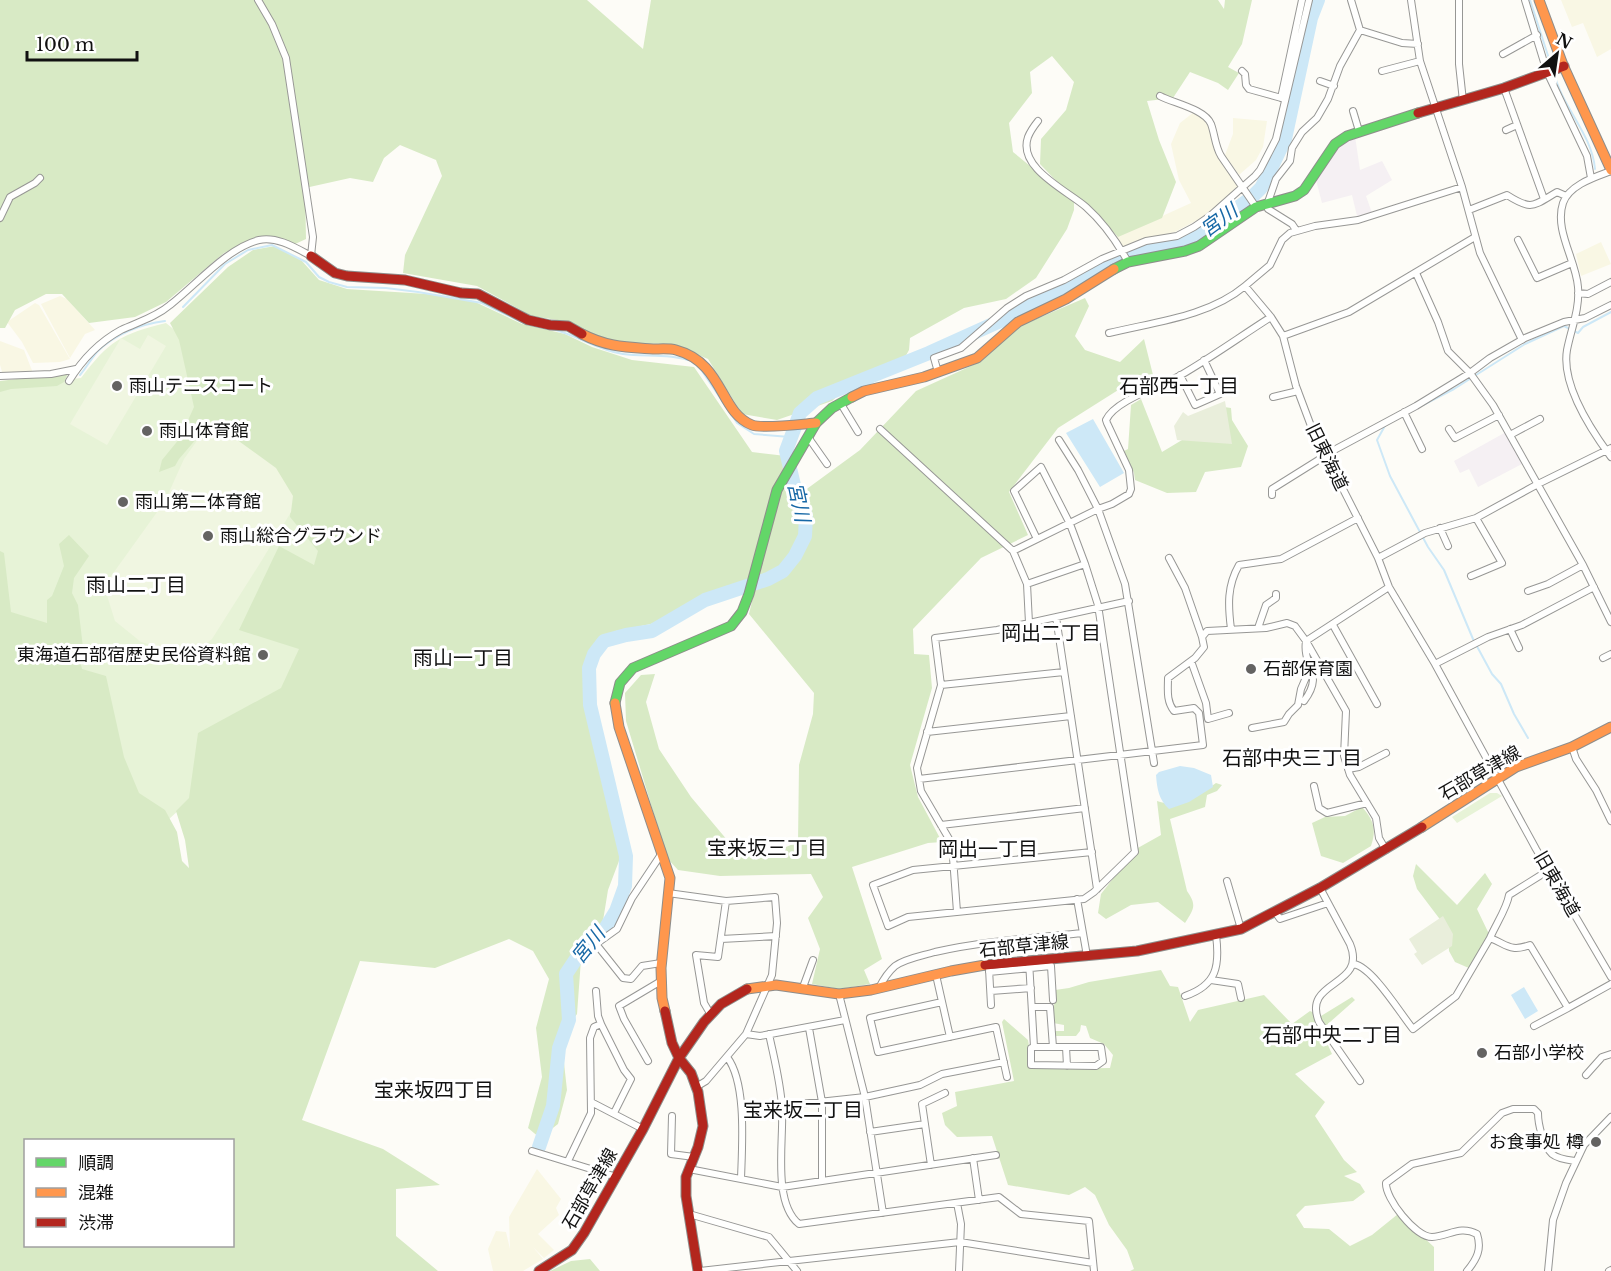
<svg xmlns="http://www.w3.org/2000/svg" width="1611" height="1271" font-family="'Libre Baskerville','Noto Sans JP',serif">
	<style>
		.industrial { fill: #f5f0f3 }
		.farmland { fill: #f9f7e4 }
		.green { fill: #e7f3d7 }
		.forest { fill: #d8eac5; fill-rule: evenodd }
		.cemetery { fill: #e9eedb }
		.pitch { fill: #f0f6e1 }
		.water { fill: #cde8f7 }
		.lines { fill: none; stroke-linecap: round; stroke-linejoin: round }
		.stream { stroke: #cde8f7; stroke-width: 2 }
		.river { stroke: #cde8f7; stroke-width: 14 }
		.street-casing { stroke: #979795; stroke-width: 8 }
		.fast-casing { stroke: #8e8d8b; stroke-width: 11 }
		.slow-casing { stroke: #8e8d8b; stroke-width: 11 }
		.jam-casing { stroke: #8e8d8b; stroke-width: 11 }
		.street { stroke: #fffffe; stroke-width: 6 }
		.fast { stroke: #63d668; stroke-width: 9 }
		.slow { stroke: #ff974d; stroke-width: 9 }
		.jam { stroke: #b3261e; stroke-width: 9 }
		.poi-dot { fill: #646362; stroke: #fff; stroke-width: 2 }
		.labels { text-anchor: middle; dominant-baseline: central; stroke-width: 6; stroke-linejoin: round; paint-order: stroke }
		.poi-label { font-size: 18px; fill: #111; stroke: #fff; text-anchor: start }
		.street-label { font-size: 18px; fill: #111; stroke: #fff }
		.water-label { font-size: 20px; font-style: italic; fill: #1768a6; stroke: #fff }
		.neighbourhood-label { font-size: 20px; fill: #111; stroke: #fff }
	</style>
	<rect width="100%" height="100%" fill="#fdfcf7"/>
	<!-- industrial -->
	<path class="industrial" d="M1355 136 1360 170 1382 161 1392 180 1366 196 1372 213 1357 216 1352 195 1322 203 1316 180 1336 148Z
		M1506 432 1522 464 1478 487 1469 469 1460 473 1454 461Z"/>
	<!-- farmland -->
	<path class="farmland" d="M1561 0H1611V49L1597 57 1583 23 1572 27Z
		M1194 112 1208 123 1212 142 1219 159 1240 185 1203 217 1175 232 1123 247 1116 237 1191 203 1179 180 1171 144 1180 123Z
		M1233 118 1267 121 1263 147 1256 160 1239 175 1225 155 1233 134Z
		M1601 242 1611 264 1581 276 1576 254Z
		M60 296 67 299 95 330 85 334 70 358 41 304Z
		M35 303 39 305 70 359 60 362 33 363 22 342 7 322Z
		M0 341 24 350 33 373 14 372 3 375 0 365Z
		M537 1169 561 1199 556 1208 559 1215 538 1234 554 1250 544 1258 533 1247 543 1259 523 1271H493L488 1249 496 1231 506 1232 510 1249 509 1217Z"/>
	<!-- green -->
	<path class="green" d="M166 323 182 336 280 468 321 553 305 653 286 694 193 797 168 820 119 791 8 613 0 594V387L81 378C109 341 121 334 166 323Z
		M1490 793H1497L1502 796 1457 823 1452 817Z"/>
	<!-- forest -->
	<path class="forest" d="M0 0H587L643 49 651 0H1218L1224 9 1225 0H1252L1242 44 1228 67 1239 73 1228 90 1218 83 1190 72 1173 98 1147 101 1159 140 1176 182 1162 218 1118 237 1084 202 1061 186 1040 164 1041 139 1066 110 1074 82 1052 56 1030 72 1032 93 1009 123 1013 152 1074 202V210L1067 229 1036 278 1006 299 964 308 910 338 909 350 904 359 857 378 832 401 777 420 742 414 708 359 672 344 609 343 570 322 532 316 477 286 403 273 405 255 442 176 436 160 400 145 384 158 373 182 350 178 305 188 306 239 293 245 277 238 259 236 224 253 166 302 135 317 89 323 62 294H46L15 310 5 328H0Z
		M275 246 302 261 319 280 347 289 427 294 473 301 522 324 565 334 592 347 632 360 694 367 752 452 786 456 804 491 860 450 916 391 982 361 1020 326 1085 298 1089 306 1075 336 1085 350 1120 362 1144 339 1154 379 1134 380 1058 428 1009 492 1028 535 981 558 913 629 914 654 929 655 932 688 910 765 918 797 942 842 928 843 852 867 882 959 864 970 870 984 839 989 812 984 820 949 808 918 823 897 811 874 720 876 678 870 667 858 626 721 625 693 641 675 655 674 646 702 659 749 691 797 733 847 774 852 798 842 799 765 813 714 814 693 749 614 762 559 751 569 748 582 651 624 616 631 591 652 586 670 597 712 622 853 608 890 601 933 582 946 577 1014 561 1036 567 1090 558 1124 540 1138 528 1128 542 1077 536 1028 549 979 533 951 509 939 435 968 360 961 302 1120 383 1149 440 1185 396 1189V1236L438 1271H0V551L4 553 11 612 47 623V600L52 596 64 566 59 544 69 535 89 556 74 578 72 593 78 605 84 656 80 661 82 669 106 676 124 757 139 793 165 810 177 832 182 861 189 868 185 840 176 811 189 798 198 733 281 688 299 649 239 630 279 546 314 565 318 551 290 517 291 496 210 423 179 459 175 466 159 472 162 460 180 438 194 407 179 340 170 323 228 267 253 250ZM26 1140H232V1246H26Z
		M66 373 68 374 64 382 57 386 11 389 0 392V381Z
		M1141 399 1162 452 1182 440 1224 407 1231 408 1232 420 1248 446 1241 467 1205 472 1196 492 1167 493 1135 480 1134 473 1124 451 1128 449 1131 405Z
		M1216 783 1222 785 1217 791 1207 795 1205 807 1170 819 1187 891C1197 905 1194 909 1185 923L1158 902 1131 905 1106 919 1098 913 1101 894 1136 849 1161 835 1157 801C1178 809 1200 795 1216 783Z
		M1362 807C1373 819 1377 829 1371 846L1343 863 1321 856 1312 823 1325 817 1345 816Z
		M1416 864 1457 905 1485 873 1492 884 1477 909 1489 934 1471 969 1455 962 1449 951 1448 930 1417 889 1413 876Z
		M1161 970 1170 986 1178 987 1190 1022 1198 1010 1264 995 1292 1024 1310 1011 1321 1016 1352 997 1355 1000 1321 1030 1332 1054 1295 1074 1325 1102 1315 1116 1344 1160 1357 1172 1344 1176 1360 1184 1365 1192 1353 1201 1305 1206 1296 1215 1304 1228 1329 1229 1350 1246 1372 1235 1398 1214 1434 1247V1271H1130L1134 1269 1127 1250 1109 1225 1095 1195 1085 1187 1069 1195 1008 1185 992 1136 957 1137 945 1125 942 1113 957 1106 955 1092 1014 1081 1002 1022 1004 1019 1028 1040 1033 1069 1110 1068 1113 1055 1104 1044 1090 1038 1086 1026 1081 1025 1080 1031 1076 1036H1055V1031H1064V1025L1053 1023 1055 990 1069 988 1089 982Z
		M590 1259 600 1271H550L571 1261Z"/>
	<!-- cemetery -->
	<path class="cemetery" d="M1225 401 1232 444 1177 440 1174 426 1183 412 1188 416Z
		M1443 916 1453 934 1452 946 1422 965 1414 954 1417 952 1409 939Z"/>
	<!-- pitch -->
	<path class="pitch" d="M148 335 166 346 107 445 70 424 121 338 140 349Z
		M211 421 276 468 293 496 291 512 262 560 212 639 190 657 185 651 179 653 141 642 115 621 104 586 165 501 184 459Z"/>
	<!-- water -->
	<path class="water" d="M1093 419 1124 473 1100 487 1066 433Z
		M1180 766 1194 768 1211 775 1213 787 1189 802 1169 809C1159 800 1157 789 1156 775L1159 772Z
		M1524 987 1538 1011 1525 1019 1511 995Z"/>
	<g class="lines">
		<!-- stream -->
		<path class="stream" d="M1530 0 1552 68
			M1554 73C1562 107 1592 134 1595 169
			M183 307 225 264 248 250 272 245 306 262 319 277 329 282 347 287 386 288 418 292 482 303 526 324
			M552 329C577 335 597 350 623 354 644 357 667 353 688 360
			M700 368 737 423 754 434 790 437
			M80 375C86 368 91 359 97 352 115 334 141 324 165 321
			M1423 405 1454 389 1525 344 1564 326 1578 333 1583 327 1611 312
			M1386 424 1377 440 1390 476 1428 547 1444 570 1473 639 1492 674 1501 684 1514 714 1528 738"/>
		<!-- river -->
		<path class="river" d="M539 1147 553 1106 559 1048 569 1020 566 974 580 953 600 937 616 911 625 886 626 856 590 705 589 668 594 654 604 641 626 635 652 631 705 600 768 579 783 571 795 556 805 536 806 516 794 485 786 451 800 413 817 398 929 353 1000 321 1121 259 1198 237 1252 197 1261 188 1268 175 1285 139 1311 18 1318 0"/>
		<!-- street casing -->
		<g class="street-casing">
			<path id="street" d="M1411 0 1420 61 1462 187 1480 253 1522 340
				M1459 0V64L1463 101
				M1525 0 1547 72 1587 156 1591 178
				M1360 30 1402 43 1418 44
				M1503 54 1537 35
				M1242 71 1245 74 1246 85 1249 89 1285 99
				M1382 71 1420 61
				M1320 81 1334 86
				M1504 88 1544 199
				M1160 96C1173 103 1205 109 1211 124 1215 135 1215 146 1221 156L1256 207
				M1281 98 1302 0
				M1353 111 1359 131
				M1038 121C1034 126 1030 132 1028 137 1017 168 1068 191 1086 207 1104 223 1117 242 1128 262
				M1506 130 1517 125
				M1611 171C1595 177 1569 185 1563 203 1554 230 1576 260 1578 287 1580 309 1571 329 1567 350 1561 385 1591 430 1611 457
				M1462 187 1358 220 1315 226 1290 233 1282 240 1270 265 1245 286 1271 317 1283 336 1296 386 1311 426 1378 558 1389 587 1435 664 1536 849 1611 977
				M1469 210 1507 195C1532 211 1533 206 1557 192L1566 196
				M0 218 10 197 35 183 40 178
				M1296 230 1292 224 1268 209 1267 205 1276 179 1290 161 1292 148 1302 132 1317 118 1328 99 1340 66 1360 30 1351 0
				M1518 240 1537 278 1572 263
				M1416 273 1438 322 1448 351 1470 373 1493 405 1583 565 1611 622
				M1578 293 1588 294 1611 282
				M1109 333C1154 322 1208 317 1245 286
				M1283 336 1349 312 1475 237
				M938 372 934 358 961 348 1007 308 1026 296 1064 280 1102 259 1146 241 1177 236 1194 227 1210 216 1255 176 1260 170 1276 139 1309 0
				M1180 375 1195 405 1220 394 1204 360
				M0 376 51 374 76 369
				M69 381C82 360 99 342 121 330 138 322 156 317 170 305 196 285 227 248 259 240 277 236 296 248 311 256L313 237 286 58 272 24 258 0
				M1273 397 1298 391
				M841 404 858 432
				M1404 412 1422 449
				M880 429 1013 551 1098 509 1112 504 1129 494 1131 489 1129 470 1107 423 1106 420C1115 400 1162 386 1181 375 1212 357 1241 336 1271 317
				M1449 429 1455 438 1499 415
				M1510 435 1540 419
				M808 437 827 464
				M1059 440 1078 470 1098 509 1125 584 1154 763
				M1272 495V489L1336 449 1416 406 1470 373 1490 358 1525 338 1564 322 1585 318 1611 305
				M1440 528 1448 546
				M1037 539 1014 491 1041 467 1070 524 1085 564 1098 605 1135 852 1094 892 1084 899 908 917 888 926 873 885 913 870 1092 852
				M1013 551 1027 584 1029 623
				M1169 558 1185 588 1202 637
				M1378 558 1425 533 1476 518 1538 484 1611 448
				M1471 576 1502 563 1476 518
				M1027 584 1085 564
				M1528 591 1548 584 1583 565
				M1056 617 1097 889
				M1333 625 1377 704
				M1258 628 1266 605 1276 598V594
				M1231 629C1228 605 1227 586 1239 565L1281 559 1358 518
				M1510 629 1519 648
				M1306 641 1389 587
				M1603 658 1611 654
				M1191 661 1206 703 1208 719 1229 713
				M1435 664 1488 637 1522 625 1594 587
				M941 685 1064 672
				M1304 701C1325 673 1302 667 1306 641
				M1252 728 1284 722 1289 714 1298 705 1301 689 1310 668
				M927 732 1071 716
				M1572 747 1576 759 1596 790 1611 821
				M1348 769 1359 767 1386 753
				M919 779 1203 745 1199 713 1194 708 1174 711C1166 701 1168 689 1168 678L1195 658 1204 647 1202 637 1207 631 1266 628 1287 623 1295 626 1306 641 1346 711 1344 756 1350 775 1376 818 1379 838 1386 850
				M1314 786 1319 808 1327 813 1367 803
				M941 825 1085 808
				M1227 881 1241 929
				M1320 888 1350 944C1368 988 1301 979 1319 1022L1360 1081
				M668 893 726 901 775 897 777 923 772 975 746 1034 706 1081 696 1087
				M1077 899 1087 956
				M957 912 952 844 921 791 917 768 941 685 935 638 997 630 1129 601
				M1275 912 1280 919 1328 903
				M1490 938C1496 924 1507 908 1509 895L1549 870
				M721 939 776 936
				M1029 961 1034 1047H1101L1103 1061 1096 1066 1031 1065V1048L1034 1047
				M661 963 642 966 631 979 623 978 596 944 617 929 632 898 662 853
				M1354 964C1373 968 1400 1013 1413 1029L1456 996 1490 938C1508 945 1510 952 1530 945L1568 1008 1611 984
				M989 969 991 1005
				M989 972 1051 966 1053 1000
				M936 975 950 1037
				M1211 980 1238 984 1241 998
				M879 988C883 980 888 972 895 966 907 958 922 956 935 952 983 941 1033 938 1083 933
				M802 990 813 960
				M991 991 1031 988
				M839 994 865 1097 883 1213
				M1185 996C1217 985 1220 966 1216 935
				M942 1002 870 1018 878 1052 996 1027 1007 1077
				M1032 1007H1050L1053 1047
				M711 1015 704 1003 696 955 718 957 726 901
				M601 1024 624 1070 631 1079 614 1113
				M1534 1026 1568 1008
				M809 1028 822 1102V1181
				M746 1034 760 1036 845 1020
				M769 1034C774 1058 781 1084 782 1108 784 1140 772 1202 799 1224L999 1197 1021 1214 1089 1221 1094 1271
				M1066 1047 1067 1066
				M727 1057C747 1083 742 1146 741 1179
				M648 1061 624 1019 619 1006 661 981
				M1586 1075 1602 1057 1611 1054
				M591 1102 643 1129
				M782 1106 865 1097 920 1085 942 1074 1004 1062
				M672 1116 671 1154 694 1157
				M870 1132 925 1124
				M532 1151 617 1177
				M973 1158 979 1200
				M568 1161 591 1113 590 1038 594 1027 601 1024 598 1016 596 991
				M931 1165 922 1104 945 1093
				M689 1169 782 1187 996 1155
				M957 1203 961 1224 959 1271
				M689 1214 769 1237 797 1271
				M700 1271 960 1242 1093 1263
				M1467 1271C1477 1259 1482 1249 1477 1234 1460 1225 1449 1236 1432 1237 1415 1237 1385 1198 1386 1183L1412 1164 1461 1153 1502 1113 1513 1109H1534L1538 1113C1538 1124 1543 1145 1552 1154 1558 1159 1568 1160 1575 1161
				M1548 1271 1553 1220 1566 1183 1584 1145 1611 1117
				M1609 1271 1611 1270"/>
		</g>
		<!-- fast casing -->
		<g class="fast-casing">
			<path id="fast" d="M1114 269 1128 262 1185 251 1199 246 1256 207 1295 196 1304 190 1335 144 1347 136 1418 113
				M615 703 620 683 633 668 731 626 742 612 749 594 777 490 816 423 832 408 852 397"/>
		</g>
		<!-- slow casing -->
		<g class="slow-casing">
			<path id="slow" d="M1539 0 1563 65 1611 170
				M582 334C607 347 626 347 653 349 660 349 669 348 676 350 724 363 719 412 752 425 762 429 803 424 816 423
				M852 397 864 391 924 377 977 358 1018 322 1066 299 1114 269
				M615 703 619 727 670 878 661 968 662 998 665 1011
				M1422 827 1516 767 1572 747 1611 727
				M747 989 776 985 839 994 871 990 951 971 985 965"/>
		</g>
		<!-- jam casing -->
		<g class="jam-casing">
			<path id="jam" d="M1418 113 1504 88 1564 66
				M311 256 335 273 347 276 405 280 461 293 478 294 528 320 550 325 568 326 582 334
				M985 965 1137 951 1241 929 1320 888 1422 827
				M665 1011 672 1043 679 1058 691 1073 698 1092 703 1126 698 1147 686 1177V1196L698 1271
				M539 1271 572 1250 584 1233 643 1129 679 1058 704 1022 721 1004 747 989"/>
		</g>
		<!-- street -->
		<use href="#street" class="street"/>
		<!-- fast -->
		<use href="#fast" class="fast"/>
		<!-- slow -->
		<use href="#slow" class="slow"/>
		<!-- jam -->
		<use href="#jam" class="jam"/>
	</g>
	<!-- markers -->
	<g class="poi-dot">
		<circle cx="117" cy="386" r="6"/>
		<circle cx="147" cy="431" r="6"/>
		<circle cx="123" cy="502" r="6"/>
		<circle cx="208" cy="536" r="6"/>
		<circle cx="263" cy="655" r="6"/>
		<circle cx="1251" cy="669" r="6"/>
		<circle cx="1482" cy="1053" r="6"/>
		<circle cx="1596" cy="1142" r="6"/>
	</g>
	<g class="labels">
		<!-- poi labels -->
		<g class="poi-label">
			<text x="129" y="386">雨山テニスコート</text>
			<text x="159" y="431">雨山体育館</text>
			<text x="135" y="502">雨山第二体育館</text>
			<text x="220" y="536">雨山総合グラウンド</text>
			<text x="251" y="655" text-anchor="end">東海道石部宿歴史民俗資料館</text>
			<text x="1263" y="669">石部保育園</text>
			<text x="1494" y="1053">石部小学校</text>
			<text x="1584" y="1142" text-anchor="end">お食事処 樽</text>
		</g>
		<!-- street labels -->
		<g class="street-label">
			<text transform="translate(1327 457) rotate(64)">旧東海道</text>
			<text transform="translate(1480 773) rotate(-30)">石部草津線</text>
			<text transform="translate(1557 884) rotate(60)">旧東海道</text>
			<text transform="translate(1024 946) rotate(-6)">石部草津線</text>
			<text transform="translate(590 1189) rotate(-60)">石部草津線</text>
		</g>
		<!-- water labels -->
		<g class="water-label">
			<text transform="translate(1219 220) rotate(-36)">宮川</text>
			<text transform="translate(799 502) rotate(78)">宮川</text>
			<text transform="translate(588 945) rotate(-51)">宮川</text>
		</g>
		<!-- neighbourhood labels -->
		<g class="neighbourhood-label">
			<text x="1179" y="386">石部西一丁目</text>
			<text x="136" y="585">雨山二丁目</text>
			<text x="1051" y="633">岡出二丁目</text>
			<text x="463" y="658">雨山一丁目</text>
			<text x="1292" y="758">石部中央三丁目</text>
			<text x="767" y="848">宝来坂三丁目</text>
			<text x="988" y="849">岡出一丁目</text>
			<text x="1332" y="1035">石部中央二丁目</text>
			<text x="434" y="1090">宝来坂四丁目</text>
			<text x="803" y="1110">宝来坂二丁目</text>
		</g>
	</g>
	<!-- legend -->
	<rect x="24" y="1139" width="210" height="108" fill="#ffffff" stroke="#a0a0a0" stroke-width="1.5"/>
	<rect x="36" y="1158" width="30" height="9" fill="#63d668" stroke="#a0a0a0" stroke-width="1.5"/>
	<text x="78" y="1169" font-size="18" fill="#111111">順調</text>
	<rect x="36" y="1188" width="30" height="9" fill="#ff974d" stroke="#a0a0a0" stroke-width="1.5"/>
	<text x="78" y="1199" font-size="18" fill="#111111">混雑</text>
	<rect x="36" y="1218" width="30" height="9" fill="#b3261e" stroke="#a0a0a0" stroke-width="1.5"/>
	<text x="78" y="1229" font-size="18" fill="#111111">渋滞</text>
	<!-- north arrow -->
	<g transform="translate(1557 54) rotate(29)" stroke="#ffffff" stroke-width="4.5" paint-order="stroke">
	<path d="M0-4.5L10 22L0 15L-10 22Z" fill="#111111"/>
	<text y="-9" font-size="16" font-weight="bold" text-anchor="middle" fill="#111111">N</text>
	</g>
	<!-- scale -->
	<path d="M27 51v9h110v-9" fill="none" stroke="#111111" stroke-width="3"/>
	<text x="36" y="51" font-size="18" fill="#111111" stroke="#ffffff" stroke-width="4.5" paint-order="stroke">100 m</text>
</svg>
